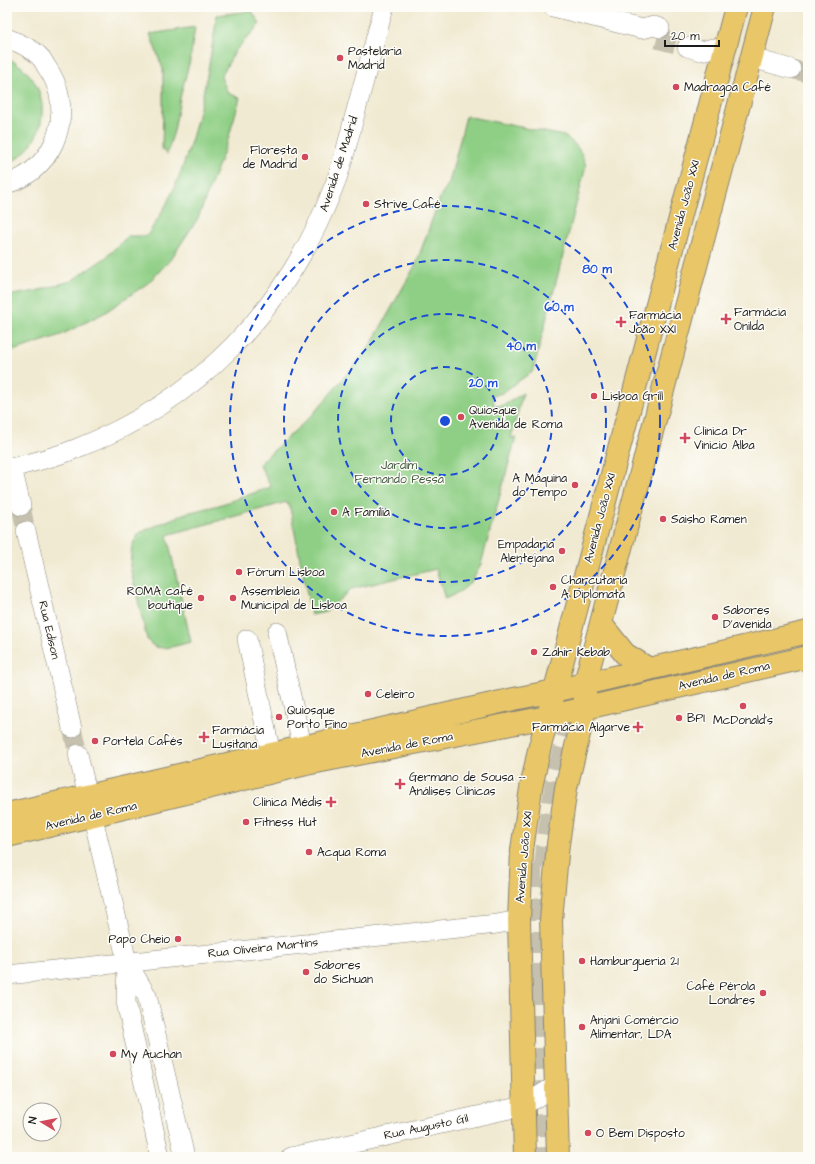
<svg xmlns="http://www.w3.org/2000/svg" width="815" height="1164" font-family="'Architects Daughter',sans-serif">
	<style>
		.green { fill: #8fcf85; stroke: #567650 }
		.lines { fill: none; stroke-linecap: round; stroke-linejoin: round }
		.minor-tunnel { stroke: #c6c1ae; stroke-width: 19; stroke-dasharray: 19 10; stroke-linecap: butt }
		.major-tunnel { stroke: #c6c1ae; stroke-width: 22; stroke-dasharray: 22 11; stroke-linecap: butt }
		.minor-casing { stroke: #868377; stroke-width: 20 }
		.major-casing { stroke: #868377; stroke-width: 24 }
		.minor { stroke: #fff; stroke-width: 19 }
		.major { stroke: #e9c769; stroke-width: 22 }
		.ring { fill: none; stroke: #1d4ed8; stroke-width: 2; stroke-dasharray: 7 5 }
		.poi-dot { fill: #d1495b; stroke: #fdfcf7; stroke-width: 1.5 }
		.labels { text-anchor: middle; dominant-baseline: central; stroke-width: 3; stroke-linejoin: round; paint-order: stroke }
		.poi-label { font-size: 12px; fill: #1c1c1c; stroke: #fdfcf7; text-anchor: start }
		.street-label { font-size: 12px; fill: #1c1c1c; stroke: #fdfcf7 }
		.park-label { font-size: 12px; fill: #445b41; stroke: #fdfcf7 }
		.centre { fill: #1d4ed8; stroke: #fdfcf7; stroke-width: 2 }
		.ring-label { font-size: 12px; text-anchor: middle; font-weight: bold; fill: #1d4ed8; stroke: #fdfcf7; stroke-width: 3; stroke-linejoin: round; paint-order: stroke }
	</style>
	<rect width="100%" height="100%" fill="#fdfcf7"/>
	<filter id="ink" filterUnits="userSpaceOnUse"><feTurbulence type="fractalNoise" baseFrequency=".025" numOctaves="2"/><feDisplacementMap in="SourceGraphic" scale="8" xChannelSelector="R" yChannelSelector="G"/><feConvolveMatrix kernelMatrix="1 2 1 2 8 2 1 2 1" color-interpolation-filters="sRGB"/></filter>
	<filter id="wash" filterUnits="userSpaceOnUse"><feTurbulence type="fractalNoise" baseFrequency=".012" numOctaves="4" result="noise"/><feDisplacementMap in="SourceGraphic" scale="16" xChannelSelector="R" yChannelSelector="G"/><feGaussianBlur stdDeviation="0.9" result="paint"/><feColorMatrix in="noise" values="0 0 0 0 0 0 0 0 0 0 0 0 0 0 0 0 0 1.4 0 .05"/><feComposite in="paint" operator="in"/></filter>
	<g filter="url(#wash)">
		<rect width="100%" height="100%" fill="#f1ead2"/>
		<!-- green -->
		<path class="green" d="M252 11 260 24 235 51 221 77 228 93 240 98 227 143 198 218 171 259 148 283 104 313 61 335 7 353V296L36 291 71 281 105 258 128 236H147C154 225 161 214 167 203 195 148 208 76 217 15Z
			M195 27 190 60 180 98 174 131 167 154 162 150 163 107V69L150 34Z
			M7 58C54 79 54 142 7 164Z
			M466 116 564 136C578 145 581 151 586 166L533 371 502 393 492 396 495 407 506 404 523 393 511 438 516 437 481 564C472 584 465 590 445 599L436 569 351 589 326 612 311 615 290 508 287 502 167 535 191 642C176 645 156 655 147 639L130 567 132 546 139 533 183 514 219 505 271 487 259 464 313 414 369 348 416 264 441 195 449 183Z"/>
	</g>
	<g filter="url(#ink)">
		<g class="lines">
			<!-- minor-tunnel -->
			<path class="minor-tunnel" d="M657 39 687 47
				M791 69 808 73
				M21 506 26 531
				M72 728 78 754"/>
			<!-- major-tunnel -->
			<path class="major-tunnel" d="M531 865 532 1001
				M545 868 548 837 557 774 578 694
				M542 982 543 1072 547 1157"/>
			<!-- minor casing -->
			<g class="minor-casing">
				<path id="minor" d="M553 7 642 29 654 26 660 28
					M7 38C17 42 29 47 37 54 41 57 44 62 46 66 77 108 57 169 7 184
					M687 47 701 51 713 48 724 51
					M752 58 791 69
					M12 467 21 506
					M7 469C30 463 53 458 75 449 198 402 287 309 334 186 343 164 348 141 354 118 364 81 374 44 384 7
					M26 531 72 728
					M277 632 302 746
					M247 639 271 754
					M78 754 127 962 147 996 185 1157
					M127 962 126 1002 160 1157
					M7 975 497 924 519 920
					M291 1157 523 1106 556 1085"/>
			</g>
			<!-- major casing -->
			<g class="major-casing">
				<path id="major" d="M601 624 625 654 649 669
					M7 814 514 699 554 691 808 632
					M7 836 306 764 547 717 808 657
					M525 1157 519 920 522 850 531 788 539 750 736 7
					M558 1157 551 920 558 844 566 788 585 709V683L765 7"/>
			</g>
			<!-- minor -->
			<use href="#minor" class="minor"/>
			<!-- major -->
			<use href="#major" class="major"/>
		</g>
	</g>
	<!-- distance rings -->
	<g class="ring">
		<circle cx="445" cy="421" r="54"/>
		<circle cx="445" cy="421" r="107"/>
		<circle cx="445" cy="421" r="161"/>
		<circle cx="445" cy="421" r="215"/>
	</g>
	<!-- markers -->
	<g class="poi-dot">
		<circle cx="340" cy="58" r="4"/>
		<circle cx="676" cy="87" r="4"/>
		<circle cx="305" cy="157" r="4"/>
		<circle cx="366" cy="204" r="4"/>
		<path d="M724 313h4v4h4v4h-4v4h-4v-4h-4v-4h4z"/>
		<path d="M619 316h4v4h4v4h-4v4h-4v-4h-4v-4h4z"/>
		<circle cx="594" cy="396" r="4"/>
		<circle cx="461" cy="417" r="4"/>
		<path d="M683 432h4v4h4v4h-4v4h-4v-4h-4v-4h4z"/>
		<circle cx="575" cy="485" r="4"/>
		<circle cx="334" cy="512" r="4"/>
		<circle cx="663" cy="519" r="4"/>
		<circle cx="562" cy="551" r="4"/>
		<circle cx="239" cy="572" r="4"/>
		<circle cx="553" cy="587" r="4"/>
		<circle cx="201" cy="598" r="4"/>
		<circle cx="233" cy="598" r="4"/>
		<circle cx="715" cy="617" r="4"/>
		<circle cx="534" cy="652" r="4"/>
		<circle cx="368" cy="694" r="4"/>
		<circle cx="743" cy="706" r="4"/>
		<circle cx="279" cy="717" r="4"/>
		<circle cx="679" cy="718" r="4"/>
		<path d="M636 721h4v4h4v4h-4v4h-4v-4h-4v-4h4z"/>
		<path d="M202 731h4v4h4v4h-4v4h-4v-4h-4v-4h4z"/>
		<circle cx="95" cy="741" r="4"/>
		<path d="M398 778h4v4h4v4h-4v4h-4v-4h-4v-4h4z"/>
		<path d="M329 796h4v4h4v4h-4v4h-4v-4h-4v-4h4z"/>
		<circle cx="246" cy="822" r="4"/>
		<circle cx="309" cy="852" r="4"/>
		<circle cx="178" cy="939" r="4"/>
		<circle cx="582" cy="961" r="4"/>
		<circle cx="306" cy="972" r="4"/>
		<circle cx="763" cy="993" r="4"/>
		<circle cx="582" cy="1027" r="4"/>
		<circle cx="113" cy="1054" r="4"/>
		<circle cx="588" cy="1133" r="4"/>
	</g>
	<g class="labels">
		<!-- poi labels -->
		<g class="poi-label">
			<text x="348" y="51">Pastelaria<tspan x="348" dy="14">Madrid</tspan></text>
			<text x="684" y="87">Madragoa Café</text>
			<text x="297" y="150" text-anchor="end">Floresta<tspan x="297" dy="14">de Madrid</tspan></text>
			<text x="374" y="204">Strive Café</text>
			<text x="734" y="312">Farmácia<tspan x="734" dy="14">Onilda</tspan></text>
			<text x="629" y="315">Farmácia<tspan x="629" dy="14">João XXI</tspan></text>
			<text x="602" y="396">Lisboa Grill</text>
			<text x="469" y="410">Quiosque<tspan x="469" dy="14">Avenida de Roma</tspan></text>
			<text x="694" y="431">Clinica Dr<tspan x="694" dy="14">Vinicio Alba</tspan></text>
			<text x="567" y="478" text-anchor="end">A Máquina<tspan x="567" dy="14">do Tempo</tspan></text>
			<text x="342" y="512">A Família</text>
			<text x="671" y="519">Saisho Ramen</text>
			<text x="554" y="544" text-anchor="end">Empadaria<tspan x="554" dy="14">Alentejana</tspan></text>
			<text x="247" y="572">Fórum Lisboa</text>
			<text x="561" y="580">Charcutaria<tspan x="561" dy="14">A Diplomata</tspan></text>
			<text x="193" y="591" text-anchor="end">ROMA café<tspan x="193" dy="14">boutique</tspan></text>
			<text x="241" y="591">Assembleia<tspan x="241" dy="14">Municipal de Lisboa</tspan></text>
			<text x="723" y="610">Sabores<tspan x="723" dy="14">D'avenida</tspan></text>
			<text x="542" y="652">Zahir Kebab</text>
			<text x="376" y="694">Celeiro</text>
			<text x="287" y="710">Quiosque<tspan x="287" dy="14">Porto Fino</tspan></text>
			<text x="687" y="718">BPI</text>
			<text x="743" y="720" text-anchor="middle">McDonald's</text>
			<text x="630" y="727" text-anchor="end">Farmácia Algarve</text>
			<text x="212" y="730">Farmácia<tspan x="212" dy="14">Lusitana</tspan></text>
			<text x="103" y="741">Portela Cafés</text>
			<text x="409" y="777">Germano de Sousa --<tspan x="409" dy="14">Análises Clínicas</tspan></text>
			<text x="322" y="802" text-anchor="end">Clínica Médis</text>
			<text x="254" y="822">Fitness Hut</text>
			<text x="317" y="852">Acqua Roma</text>
			<text x="170" y="939" text-anchor="end">Papo Cheio</text>
			<text x="590" y="961">Hamburgueria 21</text>
			<text x="314" y="965">Sabores<tspan x="314" dy="14">do Sichuan</tspan></text>
			<text x="755" y="986" text-anchor="end">Café Pérola<tspan x="755" dy="14">Londres</tspan></text>
			<text x="590" y="1020">Anjani Comércio<tspan x="590" dy="14">Alimentar, LDA</tspan></text>
			<text x="121" y="1054">My Auchan</text>
			<text x="596" y="1133">O Bem Disposto</text>
		</g>
		<!-- street labels -->
		<g class="street-label">
			<text transform="translate(339 164) rotate(-72)">Avenida de Madrid</text>
			<text transform="translate(684 205) rotate(-75)">Avenida João XXI</text>
			<text transform="translate(600 518) rotate(-75)">Avenida João XXI</text>
			<text transform="translate(49 630) rotate(77)">Rua Edison</text>
			<text transform="translate(724 676) rotate(-13)">Avenida de Roma</text>
			<text transform="translate(407 745) rotate(-11)">Avenida de Roma</text>
			<text transform="translate(91 816) rotate(-13)">Avenida de Roma</text>
			<text transform="translate(524 857) rotate(-85)">Avenida João XXI</text>
			<text transform="translate(263 948) rotate(-6)">Rua Oliveira Martins</text>
			<text transform="translate(426 1127) rotate(-12)">Rua Augusto Gil</text>
		</g>
		<!-- park labels -->
		<g class="park-label">
			<text x="399" y="465">Jardim<tspan x="399" dy="14">Fernando Pessa</tspan></text>
		</g>
	</g>
	<circle cx="445" cy="421" r="6" class="centre"/>
	<g class="ring-label">
		<text x="597" y="273">80 m</text>
		<text x="559" y="311">60 m</text>
		<text x="521" y="350">40 m</text>
		<text x="483" y="387">20 m</text>
	</g>
	<!-- margin -->
	<rect width="815" height="1164" fill="none" stroke="#fdfcf7" stroke-width="24"/>
	<!-- north arrow -->
	<g transform="translate(42 1122) rotate(280)"><circle r="19" fill="#fdfcf7" stroke="#a3a29f"/>
	<path d="M0-3L7 15L0 10L-7 15Z" fill="#d1495b"/>
	<text y="-6" font-size="11" font-weight="bold" text-anchor="middle" fill="#1c1c1c">N</text>
	</g>
	<!-- scale -->
	<path d="M665 40v6h54v-6" fill="none" stroke="#1c1c1c" stroke-width="2"/>
	<text x="671" y="40" font-size="12" fill="#1c1c1c" stroke="#fdfcf7" stroke-width="3" paint-order="stroke">20 m</text>
</svg>
